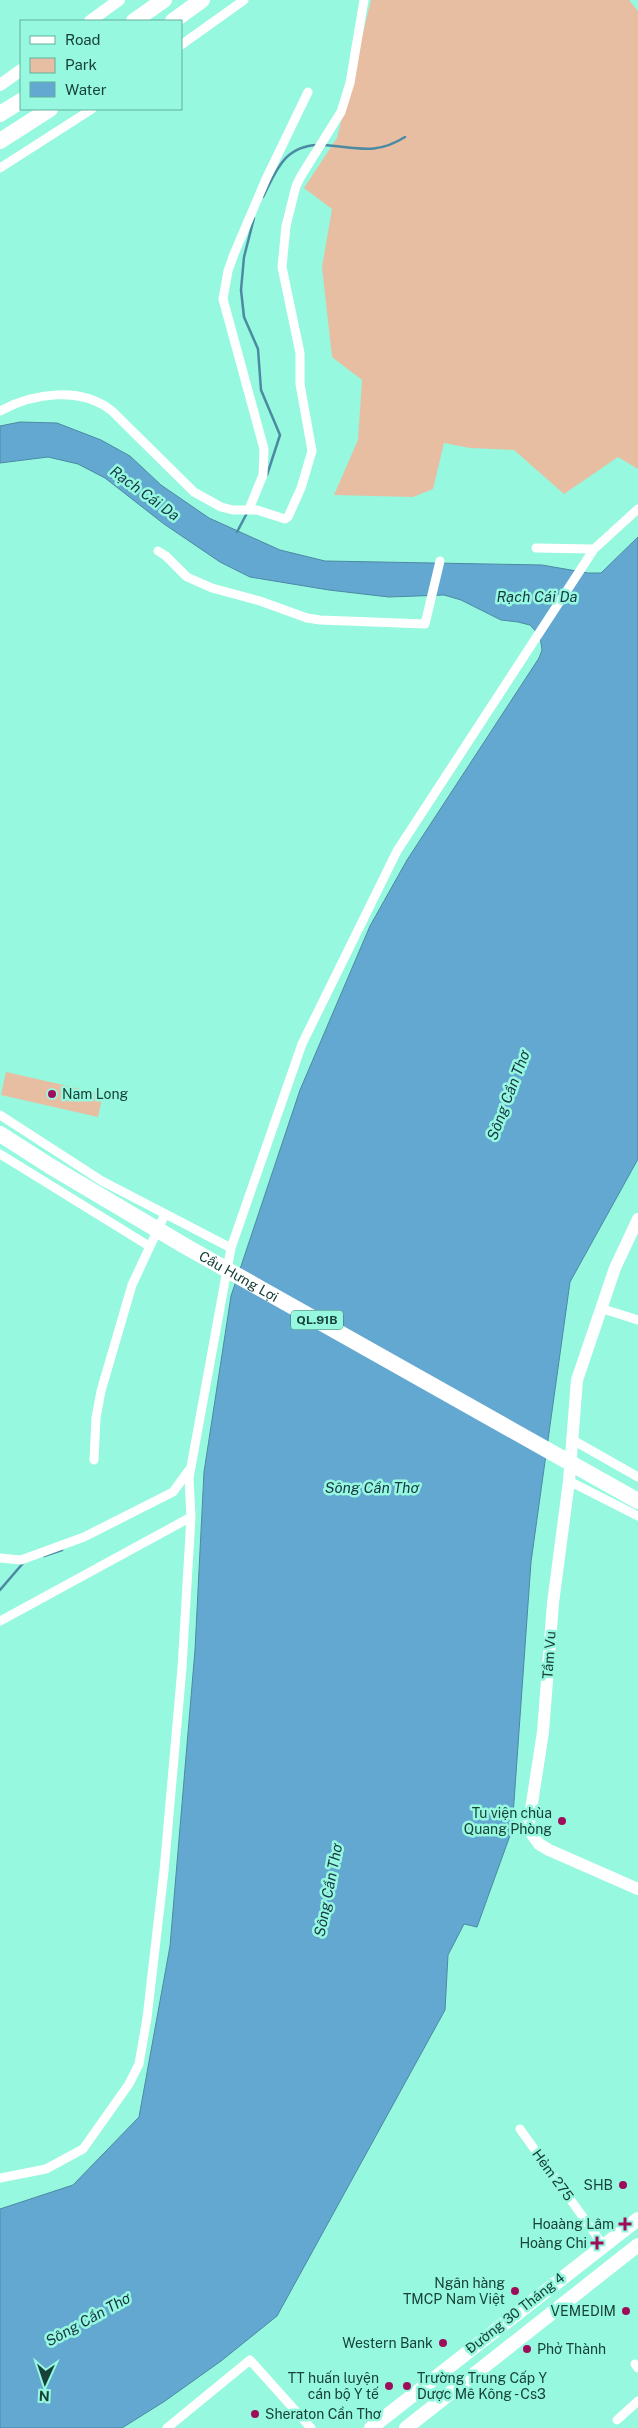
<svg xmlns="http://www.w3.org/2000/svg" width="638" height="2428" font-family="'Public Sans',sans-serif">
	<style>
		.green { fill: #e7bea2 }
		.water { fill: #63a8d1; stroke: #4c89a3 }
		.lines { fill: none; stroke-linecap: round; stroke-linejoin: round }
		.stream { stroke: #4c89a3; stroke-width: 2.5 }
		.street { stroke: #fff; stroke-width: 9 }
		.secondary { stroke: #fff; stroke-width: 12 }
		.primary { stroke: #fff; stroke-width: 14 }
		.highway { stroke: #fff; stroke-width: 16 }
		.poi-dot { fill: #9d0d5a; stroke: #96f8df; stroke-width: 2 }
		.labels { text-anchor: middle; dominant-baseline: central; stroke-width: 5; stroke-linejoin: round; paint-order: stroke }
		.shield { fill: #96f8df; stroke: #3e796b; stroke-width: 1 }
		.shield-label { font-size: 12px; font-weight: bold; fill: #184239 }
		.poi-label { font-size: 14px; fill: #184239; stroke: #96f8df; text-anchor: end }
		.street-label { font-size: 14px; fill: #184239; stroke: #96f8df }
		.water-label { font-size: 15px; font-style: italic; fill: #173749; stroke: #96f8df }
	</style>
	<rect width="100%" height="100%" fill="#96f8df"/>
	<!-- green -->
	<path class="green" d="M371 0H629L638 11V469L618 457 564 494 514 450 470 448 444 443 433 489 413 497 334 495 358 440 362 380 332 357 322 267 332 209 304 188 337 138Z
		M6 1072 103 1094 98 1117 1 1095Z"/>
	<!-- water -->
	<path class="water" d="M20 422 57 423 101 440 130 456 161 485 209 518 280 550 325 561 542 565 588 573H601L638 537V1159L570 1282 531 1562 512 1830 477 1927 464 1924 448 1955 445 2010 277 2316 221 2361 165 2401 122 2428H0V2209L73 2185 139 2117 170 1946 195 1650 204 1472 231 1296 300 1090 370 926 407 860 539 658 542 650 540 636 530 625 518 622 501 620 461 600 444 595 389 597 329 590 250 577 220 562 164 524 105 478 78 464 48 457 0 463V426Z"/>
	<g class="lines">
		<!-- stream -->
		<path class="stream" d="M323 145C356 147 375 156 405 137
			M263 197C276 171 284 146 318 145
			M254 218 244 257 241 290 244 317 258 349 261 390 280 435 267 475
			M237 532 247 513
			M44 1556 62 1550
			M0 1590 24 1562"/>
		<!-- street -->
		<path class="street" d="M181 45 244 0
			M0 168 92 109
			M0 411C33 393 81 386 112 411L194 492 221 507 233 510H257L285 519 288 517 301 488 312 451 300 384V353L282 267 286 226 296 186 301 176 341 112 350 83 364 0
			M249 509 263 475 264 449 223 299 228 271 234 254 266 179 308 92
			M536 548 594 549 638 509
			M158 551 166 556 187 577 212 588 260 601 307 618 320 620 425 624 440 561
			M0 1115 102 1181 231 1248
			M0 1154 149 1246
			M603 1309 638 1320
			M571 1439 638 1477
			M94 1460 96 1418 101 1391 132 1285 165 1214
			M569 1481 638 1516
			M0 1558 21 1560 84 1537 173 1492 189 1470
			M0 1621 191 1517
			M520 2129 603 2245
			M0 2178 46 2169 83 2149 129 2084 139 2064 147 2018 164 1871 182 1668 191 1517 189 1478 231 1248 302 1044 397 851 594 549
			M635 2364 638 2368
			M617 2420 638 2401
			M167 2428 250 2360 311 2428"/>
		<!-- secondary -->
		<path class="secondary" d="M90 21 119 0
			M0 85 21 70
			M638 1219 615 1268 577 1380 569 1481 553 1603 543 1732 528 1829 539 1844 549 1850 638 1889"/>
		<!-- primary -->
		<path class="primary" d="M371 2428 638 2219
			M406 2428 638 2245"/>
		<!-- highway -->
		<g class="highway">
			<path d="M134 21 164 0"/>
			<path d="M173 21 202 0"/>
			<path d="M0 114 21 101"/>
			<path d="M0 141 50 109"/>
			<path id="s1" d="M0 1134 50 1166 185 1246 638 1501"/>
		</g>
	</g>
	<!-- markers -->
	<g class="poi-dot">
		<circle cx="52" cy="1094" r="5"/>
		<circle cx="562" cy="1821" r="5"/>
		<circle cx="623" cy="2185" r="5"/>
		<path d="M622.5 2216.5h5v5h5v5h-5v5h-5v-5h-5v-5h5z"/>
		<path d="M594.5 2235.5h5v5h5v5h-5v5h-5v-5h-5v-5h5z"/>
		<circle cx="515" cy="2291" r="5"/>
		<circle cx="626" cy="2311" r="5"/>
		<circle cx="443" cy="2343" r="5"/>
		<circle cx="527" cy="2349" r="5"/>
		<circle cx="389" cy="2386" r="5"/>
		<circle cx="407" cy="2386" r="5"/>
		<circle cx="255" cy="2414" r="5"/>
	</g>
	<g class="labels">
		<!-- shield labels -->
		<rect class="shield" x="291" y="1310.5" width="52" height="19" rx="4"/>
		<g class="shield-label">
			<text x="317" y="1320">QL.91B</text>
		</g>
		<!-- poi labels -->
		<g class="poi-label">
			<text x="62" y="1094" text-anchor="start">Nam Long</text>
			<text x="552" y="1813">Tu viện chùa<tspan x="552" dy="16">Quang Phòng</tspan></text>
			<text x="613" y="2185">SHB</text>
			<text x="614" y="2224">Hoaàng Lâm</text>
			<text x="587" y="2243">Hoàng Chi</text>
			<text x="505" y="2283">Ngân hàng<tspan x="505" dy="16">TMCP Nam Việt</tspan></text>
			<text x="616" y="2311">VEMEDIM</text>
			<text x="433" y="2343">Western Bank</text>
			<text x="537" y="2349" text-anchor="start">Phở Thành</text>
			<text x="379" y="2378">TT huấn luyện<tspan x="379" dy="16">cán bộ Y tế</tspan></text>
			<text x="417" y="2378" text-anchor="start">Trường Trung Cấp Y<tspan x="417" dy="16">Dược Mê Kông - Cs3</tspan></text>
			<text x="265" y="2414" text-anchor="start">Sheraton Cần Thơ</text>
		</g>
		<!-- street labels -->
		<g class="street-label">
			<text stroke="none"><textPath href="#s1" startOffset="278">Cầu Hưng Lợi</textPath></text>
			<text transform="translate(549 1655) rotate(-86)">Tầm Vu</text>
			<text transform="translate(553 2175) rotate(54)">Hẻm 275</text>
			<text transform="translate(515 2313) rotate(-38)">Đường 30 Tháng 4</text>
		</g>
		<!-- water labels -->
		<g class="water-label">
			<text transform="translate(145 493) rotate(36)">Rạch Cái Da</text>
			<text x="537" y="596">Rạch Cái Da</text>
			<text transform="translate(508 1095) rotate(-69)">Sông Cần Thơ</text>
			<text x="372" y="1487">Sông Cần Thơ</text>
			<text transform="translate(328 1890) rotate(-79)">Sông Cần Thơ</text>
			<text transform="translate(88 2319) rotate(-29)">Sông Cần Thơ</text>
		</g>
	</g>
	<!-- legend -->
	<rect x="20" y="20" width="162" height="90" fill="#96f8df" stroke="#64af9d"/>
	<rect x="30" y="36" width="25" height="8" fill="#ffffff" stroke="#64af9d"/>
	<text x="65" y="45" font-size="15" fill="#184239">Road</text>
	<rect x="30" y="58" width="25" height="15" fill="#e7bea2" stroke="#64af9d"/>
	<text x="65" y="70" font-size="15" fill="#184239">Park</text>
	<rect x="30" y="82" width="25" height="15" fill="#63a8d1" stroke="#64af9d"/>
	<text x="65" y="95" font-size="15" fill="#184239">Water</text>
	<!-- north arrow -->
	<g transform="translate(45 2383) rotate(183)" stroke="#96f8df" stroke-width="4" paint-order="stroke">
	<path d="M0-4L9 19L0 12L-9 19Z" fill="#184239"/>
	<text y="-8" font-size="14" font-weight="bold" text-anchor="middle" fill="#184239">N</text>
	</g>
</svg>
